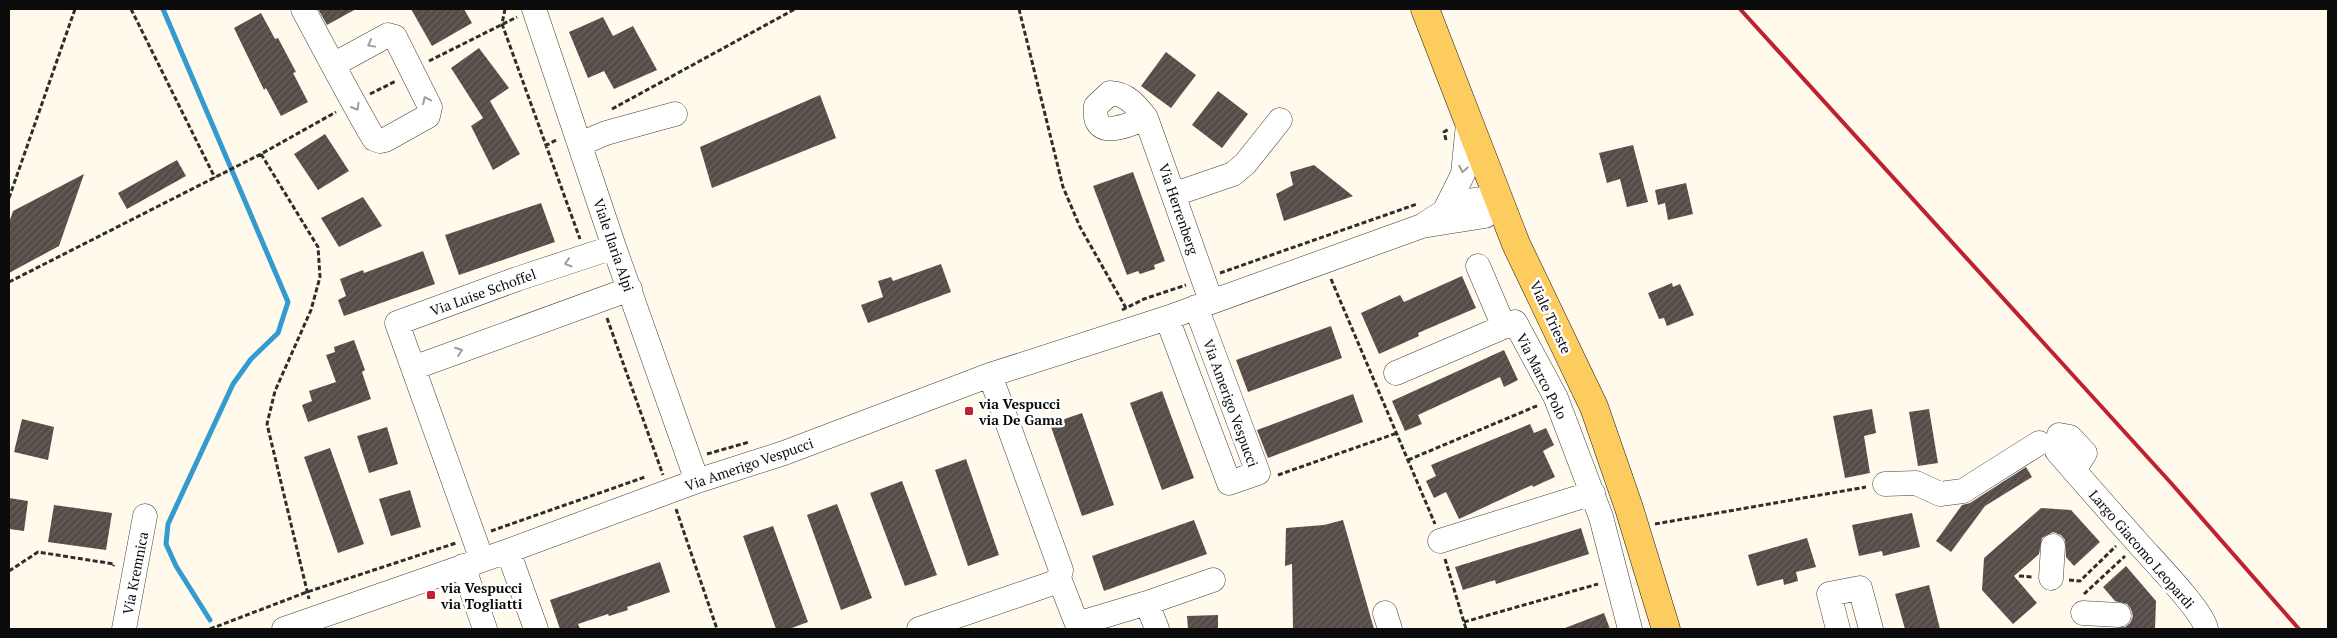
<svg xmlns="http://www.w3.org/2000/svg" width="2337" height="638" font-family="'PT Serif',serif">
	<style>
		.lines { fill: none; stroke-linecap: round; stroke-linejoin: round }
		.stream { stroke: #349bd0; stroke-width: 5 }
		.building { fill: url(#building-hatch) }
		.minor-casing { stroke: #3f3f3f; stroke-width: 25 }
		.major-casing { stroke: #1d1d1d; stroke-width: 29 }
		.path { stroke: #2e2e2e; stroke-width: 3; stroke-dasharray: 5 2.5; stroke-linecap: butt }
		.minor { stroke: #fff; stroke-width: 24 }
		.major { stroke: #fccc5e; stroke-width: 28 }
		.rail { stroke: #bf2132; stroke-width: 4 }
		.oneway { stroke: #9e9e9e }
		.poi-dot { fill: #bf2132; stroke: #fff; stroke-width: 2 }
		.labels { text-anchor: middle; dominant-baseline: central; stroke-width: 5; stroke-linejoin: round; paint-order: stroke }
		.street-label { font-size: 14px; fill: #0c0c0c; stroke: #fff }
		.poi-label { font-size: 14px; font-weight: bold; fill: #0c0c0c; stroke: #fff; text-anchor: start }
	</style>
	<defs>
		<pattern id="building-hatch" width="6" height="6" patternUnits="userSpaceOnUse" patternTransform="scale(1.25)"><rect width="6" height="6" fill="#554c48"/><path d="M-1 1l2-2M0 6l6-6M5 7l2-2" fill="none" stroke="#68615e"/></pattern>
	</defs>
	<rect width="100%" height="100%" fill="#fffaeb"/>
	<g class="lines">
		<!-- stream -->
		<path class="stream" d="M163 9 288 302 278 333 251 359 233 384 168 524 166 544 176 566 210 620"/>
	</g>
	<!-- building -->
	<path class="building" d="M318 9H356L327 25Z
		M411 9H464L472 23 432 46Z
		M261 13 275 39 278 38 296 72 293 73 308 102 281 116 266 88 264 90 234 28Z
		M603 17 613 36 633 26 657 70 614 89 604 71 588 78 569 32Z
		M479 48 509 88 490 101 520 154 493 170 471 126 483 118 451 68Z
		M1166 52 1196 75 1171 108 1141 86Z
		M1218 91 1248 114 1222 148 1192 125Z
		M820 95 836 138 712 188 700 147Z
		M325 134 349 171 318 190 294 154Z
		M1633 145 1648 202 1627 207 1620 179 1607 183 1599 153Z
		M177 160 186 176 127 209 118 193Z
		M1314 165 1353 196 1284 221 1276 194 1293 185 1290 172Z
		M1133 172 1165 261 1154 265 1155 269 1140 274 1138 271 1127 275 1093 186Z
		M84 174 59 246 9 273V223L13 211Z
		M1686 183 1693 214 1668 220 1665 203 1658 205 1655 190Z
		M363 197 382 226 339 247 321 218Z
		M541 203 555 242 459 275 445 235Z
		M423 251 435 284 344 316 338 300 346 296 340 279 363 270 364 273Z
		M941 264 951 292 868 323 861 305 883 297 878 281 891 277 893 281Z
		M1462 276 1476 308 1418 333 1419 336 1379 354 1361 313 1400 295 1404 302Z
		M1672 283 1673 287 1680 284 1694 315 1667 326 1664 318 1659 319 1648 293Z
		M1331 326 1342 358 1248 392 1236 360Z
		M354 340 365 370 362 372 371 399 308 422 302 405 312 401 309 391 336 382 326 355 335 352 334 347Z
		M1504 350 1518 380 1504 387 1500 377 1418 415 1422 424 1405 431 1392 401Z
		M1162 391 1194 478 1162 490 1130 403Z
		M1353 394 1363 422 1268 458 1257 430Z
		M1872 409 1876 433 1864 436 1870 473 1845 478 1833 416Z
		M1929 409 1938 463 1918 466 1909 412Z
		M1082 413 1114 505 1082 516 1050 424Z
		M22 419 54 427 48 460 14 452Z
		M1530 424 1534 433 1546 428 1554 445 1543 451 1555 477 1533 487 1532 485 1459 519 1446 492 1434 498 1426 481 1436 476 1431 465Z
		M387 427 398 464 369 473 357 436Z
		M330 448 364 544 338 553 304 457Z
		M966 459 999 555 968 566 935 470Z
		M2026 467 2032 477 1985 506 1951 552 1936 541 1962 505 1970 503Z
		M902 481 937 575 905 586 870 493Z
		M410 490 421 527 391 536 379 499Z
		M9 498 28 501 24 531 9 529Z
		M837 504 872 598 841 610 807 515Z
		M54 505 112 513 106 550 48 542Z
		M2041 508 2071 510 2100 542 2074 566 2066 557 2065 540 2061 535 2053 532 2042 538 2039 554 2014 576 2037 603 2013 624 1982 590 1984 558Z
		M1912 513 1920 547 1883 556 1882 551 1859 556 1852 525Z
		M1194 520 1207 554 1104 591 1092 556Z
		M1343 520 1374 629H1293L1292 564 1285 566 1286 528 1324 525Z
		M773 526 808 622 789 629H776L743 536Z
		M1581 528 1589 554 1496 584 1495 580 1463 590 1455 567Z
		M1807 538 1816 567 1796 572 1798 581 1784 585 1783 579 1757 586 1748 555Z
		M660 562 670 592 627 607 628 610 609 616 608 614 578 624 580 629H560L550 600Z
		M2126 566 2156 601 2155 629H2106L2125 627 2130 623 2133 616 2131 609 2127 604 2115 601 2103 587Z
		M1929 585 1940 629H1905L1895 594Z
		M1604 613 1610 629H1565V628Z
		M1218 615V629H1188L1187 616Z"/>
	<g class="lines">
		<!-- minor casing -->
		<g class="minor-casing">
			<path id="minor" d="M303 9C326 52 349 96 374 139L380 141 385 140 428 116 430 107 395 37 388 35 333 65
				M534 9 614 247 697 481
				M1146 118C1129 125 1091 143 1096 106L1110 93C1126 93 1137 106 1146 118L1211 301
				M580 144 606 133 675 114
				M1175 194 1233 174 1245 164 1280 120
				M1445 210 1463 174 1468 124
				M1478 266 1504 327
				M1167 318 1229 483 1258 473 1196 307
				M413 368 630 289
				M1396 373 1515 322 1556 398 1601 517 1630 629
				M990 375 1061 570 1059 578
				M2074 470 2085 453 2070 437 2059 435 2057 451C2084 482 2111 513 2138 543 2152 559 2204 612 2206 629
				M1885 484 1916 483 1940 494 1963 491 2039 443
				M1440 541 1593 493
				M508 551 536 629
				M482 560 397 323 517 279 614 247
				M463 566 485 629
				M1059 578 1077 624 1147 603 1157 629
				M2051 578 2053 546
				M1147 603 1213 580
				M1385 613 1390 629
				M2083 613 2119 615
				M124 629 145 516
				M284 629 508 551 697 481 784 453 990 375 1167 318 1422 226 1485 216 1500 203C1473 191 1444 211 1422 226
				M919 629 1053 583 1059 578
				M1838 629 1829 594 1860 588 1871 629"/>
		</g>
		<!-- major casing -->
		<g class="major-casing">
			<path id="major" d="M1425 9 1516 244 1594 407 1629 508 1666 629"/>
		</g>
		<!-- path -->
		<path class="path" d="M131 9 215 178
			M505 9 502 24 580 239
			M1019 9 1063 187 1080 227 1126 308
			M429 61 517 17
			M370 94 396 81
			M612 109 795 9
			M1446 140 1444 132 1449 129
			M545 146 558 139
			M261 154 318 247 320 277 311 310 275 391 267 424 309 599
			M9 198 75 9
			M1220 273 1417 204
			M1331 279 1435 524
			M9 282 261 154 336 112
			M1122 310 1144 299 1186 285
			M607 318 663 475
			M707 454 749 442
			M1408 460 1539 405
			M1278 475 1397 433
			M676 509 717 629
			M1655 524 1866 487
			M491 531 645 477
			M1445 559 1466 629
			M9 571 38 552 114 564 113 566
			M2019 576 2033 577
			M2069 580 2080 581 2116 546
			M2084 594 2125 556
			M1464 622 1598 584
			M210 629 307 592 456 543"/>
		<!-- minor -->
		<use href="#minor" class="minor"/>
		<!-- major -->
		<use href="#major" class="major"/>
		<!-- rail -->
		<path class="rail" d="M1740 9 2171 483 2299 629"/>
	</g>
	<!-- one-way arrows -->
	<defs><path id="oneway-chevron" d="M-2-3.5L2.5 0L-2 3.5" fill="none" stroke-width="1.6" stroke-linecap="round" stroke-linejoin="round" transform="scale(1.25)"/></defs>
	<g class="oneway">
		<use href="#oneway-chevron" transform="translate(371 44) rotate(151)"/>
		<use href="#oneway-chevron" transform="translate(426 100) rotate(-115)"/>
		<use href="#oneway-chevron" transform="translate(356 107) rotate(60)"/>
		<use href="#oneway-chevron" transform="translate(1463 169) rotate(101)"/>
		<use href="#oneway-chevron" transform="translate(568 263) rotate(163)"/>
		<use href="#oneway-chevron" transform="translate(459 351) rotate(-20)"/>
	</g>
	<!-- markers -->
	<g class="poi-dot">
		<rect x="964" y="406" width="10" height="10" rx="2.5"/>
		<rect x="426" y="590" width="10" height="10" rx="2.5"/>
	</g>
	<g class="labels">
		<!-- street labels -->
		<g class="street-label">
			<text transform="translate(1179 209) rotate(71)">Via Herrenberg</text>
			<text transform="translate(614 245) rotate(71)">Viale Ilaria Alpi</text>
			<text transform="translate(483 292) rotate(-20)">Via Luise Schoffel</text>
			<text transform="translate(1551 317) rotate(65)">Viale Trieste</text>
			<text transform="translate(1542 376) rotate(63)">Via Marco Polo</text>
			<text transform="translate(1231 403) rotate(70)">Via Amerigo Vespucci</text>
			<text transform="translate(749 464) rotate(-19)">Via Amerigo Vespucci</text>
			<text transform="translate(2142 549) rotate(49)">Largo Giacomo Leopardi</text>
			<text transform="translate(135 573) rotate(-79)">Via Kremnica</text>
		</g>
		<!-- poi labels -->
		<g class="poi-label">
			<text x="979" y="403">via Vespucci<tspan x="979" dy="16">via De Gama</tspan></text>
			<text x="441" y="587">via Vespucci<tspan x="441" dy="16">via Togliatti</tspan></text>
		</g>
	</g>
	<!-- border -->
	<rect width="2337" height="638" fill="none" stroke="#0c0c0c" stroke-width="20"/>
</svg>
